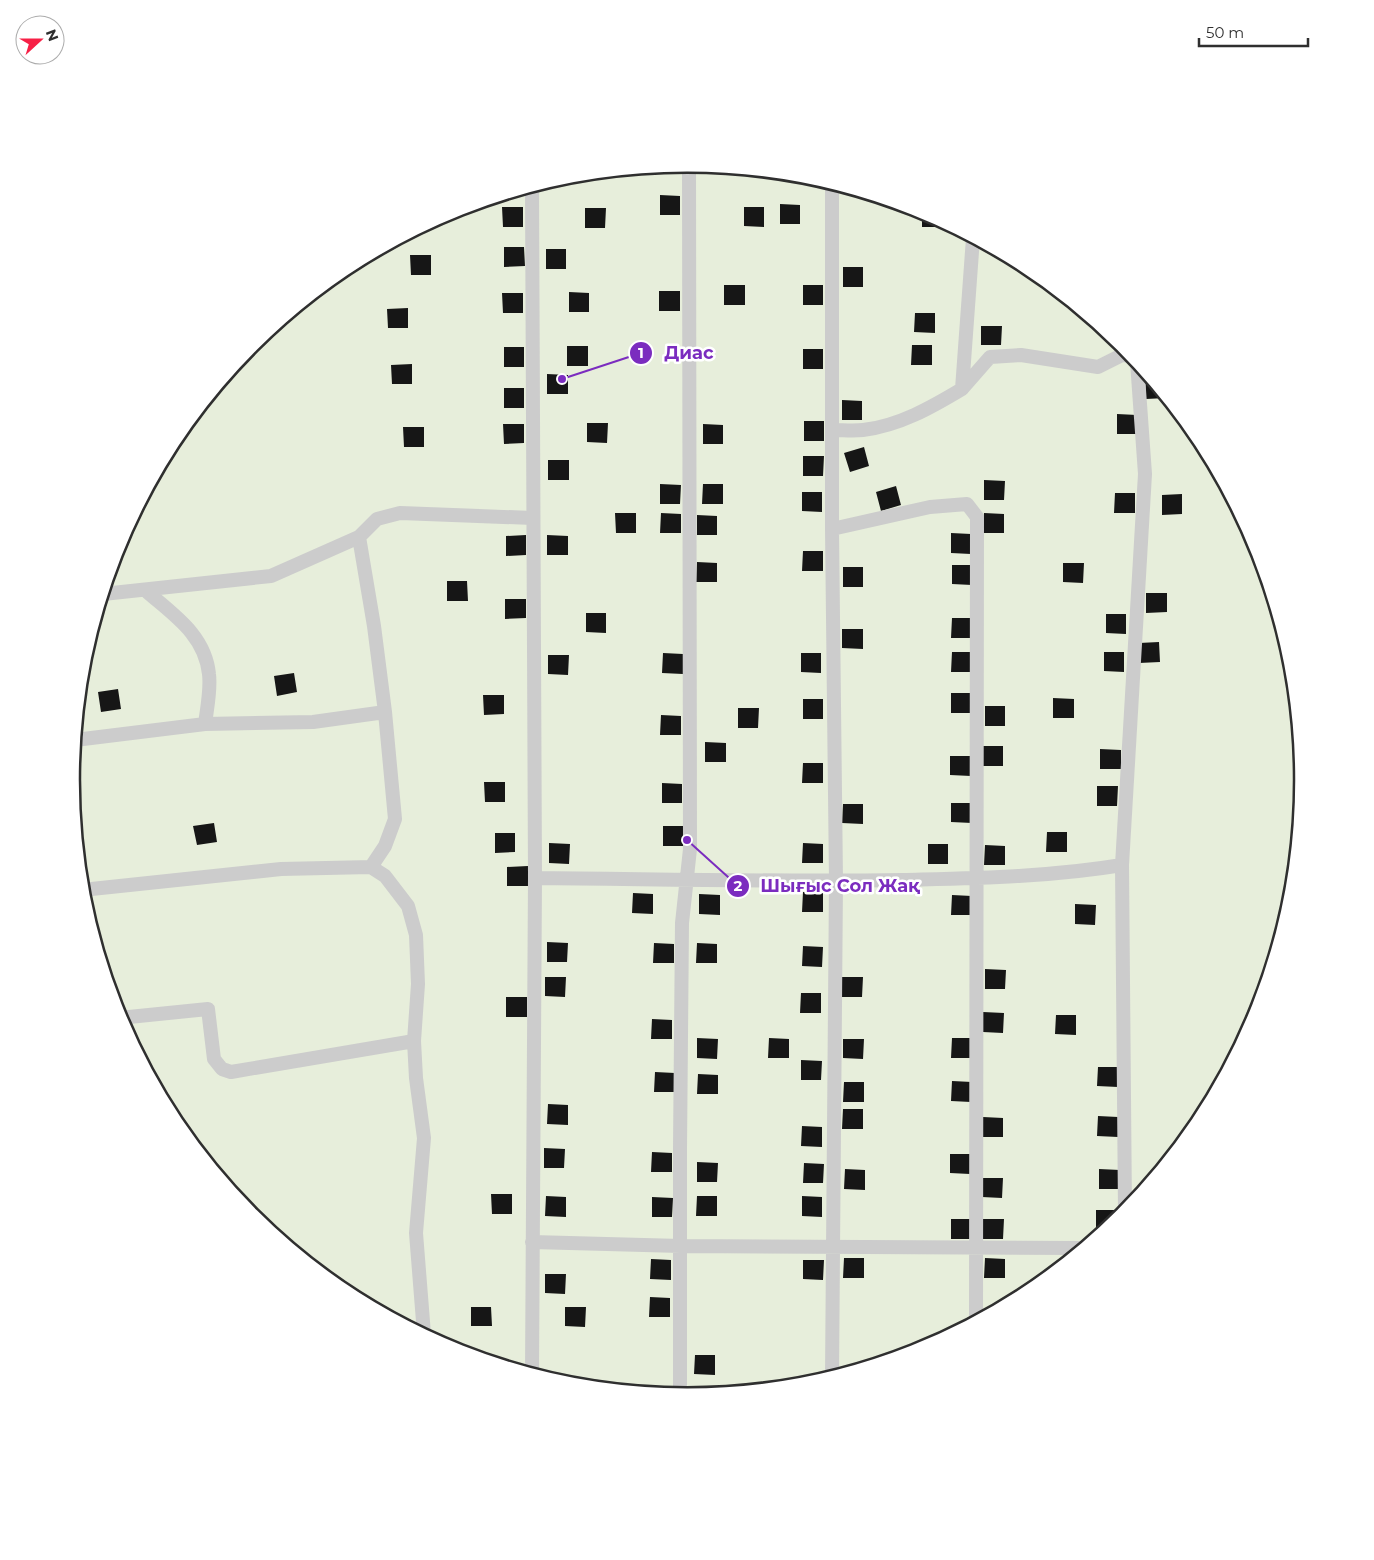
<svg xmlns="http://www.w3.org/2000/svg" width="1374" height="1560" font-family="Montserrat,sans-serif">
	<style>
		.green { fill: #e7eedb }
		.building { fill: #161616 }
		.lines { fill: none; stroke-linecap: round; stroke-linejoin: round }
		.street { stroke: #ccc; stroke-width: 14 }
		.rim { fill: none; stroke: #2f2f2f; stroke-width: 2.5 }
		.leader { fill: none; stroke: #7b2cbf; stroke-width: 2 }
		.callout-dot { fill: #7b2cbf; stroke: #fff; stroke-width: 2 }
		.mark-label { font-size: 15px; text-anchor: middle; font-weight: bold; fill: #fff }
		.callout-label { font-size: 18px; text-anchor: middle; font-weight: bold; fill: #7b2cbf; stroke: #fff; stroke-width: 5; stroke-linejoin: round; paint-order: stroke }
	</style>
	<rect width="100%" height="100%" fill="#fff"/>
	<!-- green -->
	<path class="green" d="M73 780a614 614 0 1 1 1228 0a614 614 0 1 1-1228 0Z"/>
	<!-- building -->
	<path class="building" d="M679 165V173L658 172V167Z
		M660 195 680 196V215H660Z
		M780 204 800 205V224H780Z
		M502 207H523V227H503Z
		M744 207H764V227L744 226Z
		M585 208H606L605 228H585Z
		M922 211 943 222V227H922Z
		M504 247H524L525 266 504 267Z
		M546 249H566V269H546Z
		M410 255H431V275H411Z
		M843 267H863V287H843Z
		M724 285H745V305H724Z
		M803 285H823V305H803Z
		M659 291H680V311H659Z
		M569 292 589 293V312H569Z
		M502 293H523V313H503Z
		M408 308V328H388L387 309Z
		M915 313H935V333L914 332Z
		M981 326H1002L1001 345H981Z
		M912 345H932V365H911Z
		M567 346H588V366H567Z
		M504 347H524V367H504Z
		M803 349H823V369H803Z
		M412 364V384H392L391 365Z
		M547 374 568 375V394H547Z
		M1145 379H1150L1166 398 1146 399Z
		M504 388H524V408H504Z
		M842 400 862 401V420H842Z
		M1117 414 1137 415V434H1117Z
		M804 421H824V441H804Z
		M587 423H608L607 443 587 442Z
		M503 424H524V443L504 444Z
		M703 424 723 425V444H703Z
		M403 427H424V447H404Z
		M864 447 869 466 850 472 844 453Z
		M803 456H824L823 476H803Z
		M548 460H569V480H548Z
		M984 480 1005 481 1004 500H984Z
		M660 484 681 485 680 504H660Z
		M703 484H723V504H702Z
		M896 486 901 505 881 511 876 492Z
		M802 492H822V512L802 511Z
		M1115 493H1135V513H1114Z
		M1182 494V514L1162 515V495Z
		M615 513H636V533H616Z
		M661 513 681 514V533H660Z
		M984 513 1004 514V533H983Z
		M697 515 717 516V535H697Z
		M951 533 971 534V554L951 553Z
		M526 535V555L506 556V536Z
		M547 535 568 536V555H547Z
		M803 551H823V571H802Z
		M697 562 717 563V582H696Z
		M1063 563H1084L1083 583 1063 582Z
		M952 565H972V585L952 584Z
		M843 567H863V587H843Z
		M447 581H467L468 601H447Z
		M1146 593H1167V612L1146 613Z
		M505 599H526V618L505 619Z
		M586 613H606V633L586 632Z
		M1106 614H1126V634L1106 633Z
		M952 618H972V638H951Z
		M842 629H863V649L842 648Z
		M1159 642 1160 662 1139 663V643Z
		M952 652H972V672H951Z
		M1104 652H1124V672L1104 671Z
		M663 653 683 654V674L662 673Z
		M801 653H821V673L801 672Z
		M548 655H569L568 675 548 674Z
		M294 673 297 692 277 696 274 676Z
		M118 689 121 709 101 712 98 692Z
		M951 693H972L971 713H951Z
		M483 695H504V714L484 715Z
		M1053 698 1074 699V718H1053Z
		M803 699H823V719H803Z
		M985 706H1005V726H985Z
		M738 708H759L758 728H738Z
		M661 715 681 716V735H660Z
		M705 742 726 743V762H705Z
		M983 746H1003V766H982Z
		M1100 749 1121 750V769H1100Z
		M950 756H971V776L950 775Z
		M803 763H823V783H802Z
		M484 782H505V802H485Z
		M662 783 682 784V803H662Z
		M1097 786H1118L1117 806H1097Z
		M951 803H972V823L951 822Z
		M843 804H863V824L842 823Z
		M214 823 217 842 197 845 193 826Z
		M663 826H684L683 846H663Z
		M1047 832H1067V852H1046Z
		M495 833H515V852L495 853Z
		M549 843 570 844 569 864 549 863Z
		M803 843 823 844V863H802Z
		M928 844H948V864H928Z
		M985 845 1005 846V865H984Z
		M528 866V886H507V867Z
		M803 892 823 893V912H802Z
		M633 893 653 894V914L632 913Z
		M699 894 720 895V915L699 914Z
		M952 895 972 896V915H951Z
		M1075 904 1096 905 1095 925 1075 924Z
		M547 942 568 943 567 962H547Z
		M654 943 674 944V963H653Z
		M697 943 717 944V963H696Z
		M803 946 823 947 822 967 802 966Z
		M985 969 1006 970 1005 989H985Z
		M545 977H566L565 997 545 996Z
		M842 977H863L862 997H842Z
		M801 993H821V1013H800Z
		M506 997H527V1017H506Z
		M983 1012 1004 1013 1003 1033 983 1032Z
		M1056 1015H1076V1035L1055 1034Z
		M652 1019 672 1020V1039H651Z
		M697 1038 718 1039 717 1059 697 1058Z
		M769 1038 789 1039V1058H768Z
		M952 1038H972V1058H951Z
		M843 1039H864L863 1059 843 1058Z
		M801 1060 822 1061 821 1080H801Z
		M1098 1067H1118V1087L1097 1086Z
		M655 1072 675 1073V1092H654Z
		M698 1074 718 1075V1094H697Z
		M952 1081 972 1082 971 1102 951 1101Z
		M844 1082H864V1102H843Z
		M548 1104 568 1105V1125L547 1124Z
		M843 1109H863V1129H842Z
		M1098 1116 1118 1117V1137L1097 1136Z
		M983 1117 1003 1118V1137H982Z
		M802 1126 822 1127V1147L801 1146Z
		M544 1148 565 1149 564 1168H544Z
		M652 1152 672 1153V1172H651Z
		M950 1154H970V1174L950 1173Z
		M697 1162 718 1163 717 1182H697Z
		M804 1163 824 1164 823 1183H803Z
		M845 1169 865 1170V1190L844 1189Z
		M1099 1169 1120 1170 1119 1189H1099Z
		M982 1178H1003L1002 1198 982 1197Z
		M491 1194H512V1214H492Z
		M546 1196 566 1197V1217L545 1216Z
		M697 1196H717V1216H696Z
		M802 1196 822 1197V1217L802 1216Z
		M652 1197 673 1198 672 1217H652Z
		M1096 1210H1117V1220L1105 1230H1096Z
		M951 1219H972L971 1239H951Z
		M983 1219H1004L1003 1239H983Z
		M844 1258H864V1278H843Z
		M985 1258 1005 1259V1278H984Z
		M651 1259 671 1260V1280L650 1279Z
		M803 1260H824L823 1280 803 1279Z
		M545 1274H566L565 1294 545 1293Z
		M650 1297 670 1298V1317H649Z
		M471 1307H491L492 1326H471Z
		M565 1307H586L585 1327 565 1326Z
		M695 1355H715V1375L694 1374Z
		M579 1379 599 1380V1387L579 1385Z"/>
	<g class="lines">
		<!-- street -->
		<path class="street" d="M532 187 535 878 532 1373
			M962 389 990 357 1021 355 1098 367 1122 355 1132 356
			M832 430C843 430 853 431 863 430 899 426 932 407 962 389L973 238
			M832 529 930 507 967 504 977 517 976 1321
			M103 594 271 576 359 537 377 519 400 513 533 518
			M205 724 313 722 385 712
			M75 740 205 724C207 708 211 690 209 674 205 634 172 614 145 590
			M371 867 385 876 408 906 416 935 418 984 414 1041 416 1078 424 1138 416 1233 424 1334
			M535 878C658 879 780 882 903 880 976 878 1050 877 1122 865
			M82 890 281 869 371 867 385 846 395 819 385 712 374 626 359 537
			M119 1018 208 1009 214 1059 222 1069 231 1072 414 1041
			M1125 1212 1122 865 1145 474 1137 362
			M532 1242 681 1246 1082 1248
			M832 1376 836 881 832 529V184
			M680 1395V1149L682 923 690 849 689 164"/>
	</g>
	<!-- crop -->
	<path d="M0 0H1374V1560H0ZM80 780a607 607 0 1 1 1214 0a607 607 0 1 1-1214 0Z" fill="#fff" fill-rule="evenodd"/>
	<path class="rim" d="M80 780a607 607 0 1 1 1214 0a607 607 0 1 1-1214 0Z"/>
	<!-- callouts -->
	<path class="leader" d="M562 379L641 353M687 840L738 886"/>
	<g class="callout-dot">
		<circle cx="562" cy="379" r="5"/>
		<circle cx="687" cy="840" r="5"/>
		<circle cx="641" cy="353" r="12"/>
		<circle cx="738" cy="886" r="12"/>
	</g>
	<g class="mark-label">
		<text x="641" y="358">1</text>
		<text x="738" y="891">2</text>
	</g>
	<g class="callout-label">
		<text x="689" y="359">Диас</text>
		<text x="840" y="892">Шығыс Сол Жақ</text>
	</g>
	<!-- north arrow -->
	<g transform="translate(40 40) rotate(69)"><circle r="24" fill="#ffffff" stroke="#acacac"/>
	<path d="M0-4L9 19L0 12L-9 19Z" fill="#f72046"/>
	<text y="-8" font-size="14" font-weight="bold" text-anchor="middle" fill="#2f2f2f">N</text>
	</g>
	<!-- scale -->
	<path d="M1199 38v8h109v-8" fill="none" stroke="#2f2f2f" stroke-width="2.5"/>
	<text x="1206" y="38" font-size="15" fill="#2f2f2f" stroke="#ffffff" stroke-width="4" paint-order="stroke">50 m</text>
</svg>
